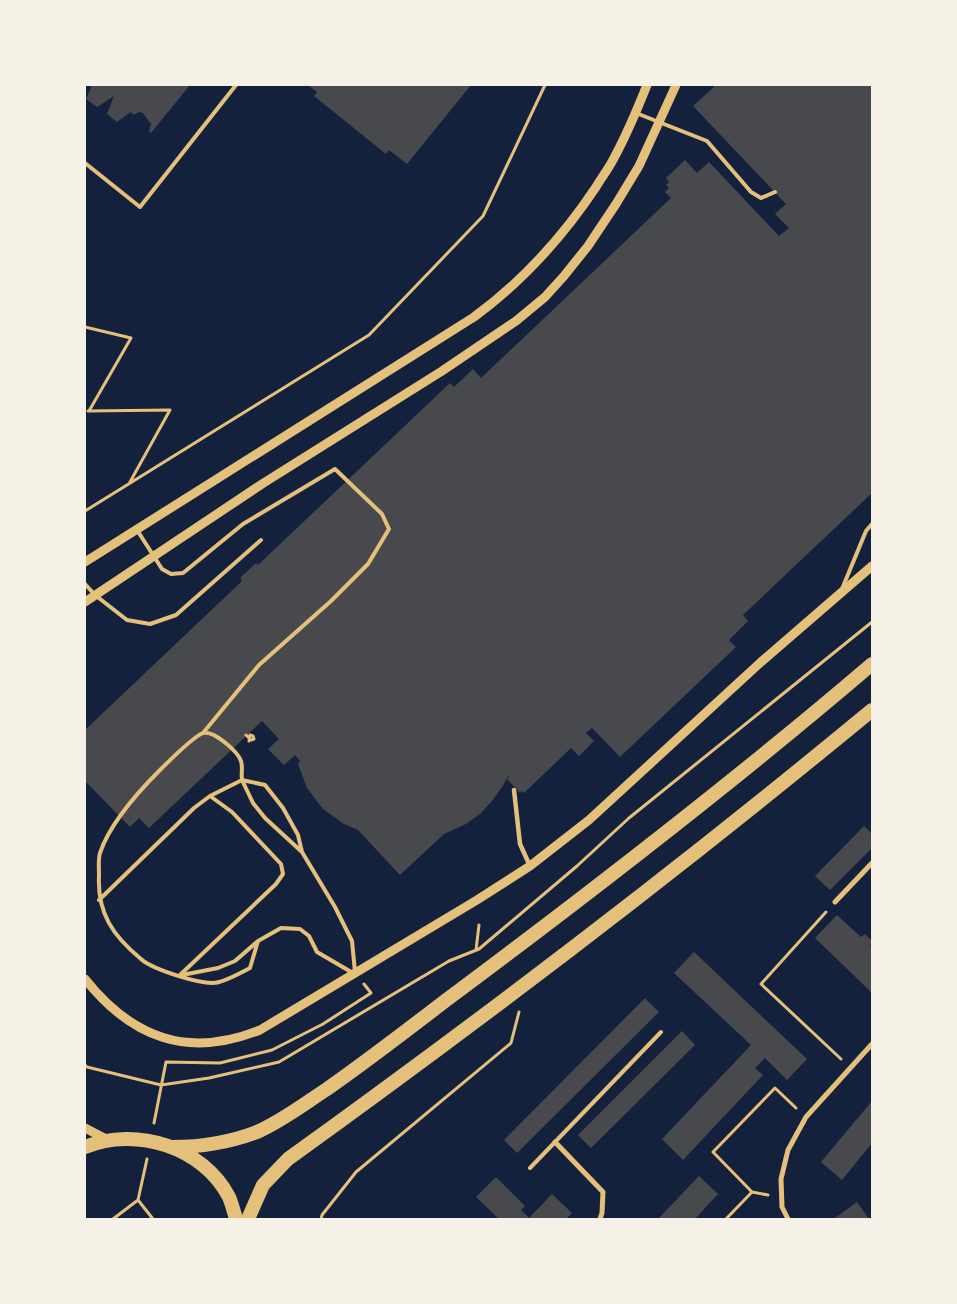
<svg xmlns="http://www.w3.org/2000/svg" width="957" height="1304" font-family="'Titillium Web',sans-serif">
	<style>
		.building { fill: #48494c }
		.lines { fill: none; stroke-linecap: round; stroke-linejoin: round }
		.path { stroke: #e5c07b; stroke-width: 3 }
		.service { stroke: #e5c07b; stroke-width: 4 }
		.pedestrian { stroke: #e5c07b; stroke-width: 4.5 }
		.minor { stroke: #e5c07b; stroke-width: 5 }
		.tertiary { stroke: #e5c07b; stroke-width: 9 }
		.trunk { stroke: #e5c07b; stroke-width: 14 }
	</style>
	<rect width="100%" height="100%" fill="#14213d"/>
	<!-- building -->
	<path class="building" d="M92 85H190L151 133 149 131 151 124 143 113 139 112 133 115 131 112 117 122 107 114 114 96 97 107 86 99Z
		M308 85H471L407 164 389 150 386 154 314 96 317 92Z
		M713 85H872V493L743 615 748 621 729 640 736 647 620 757 592 728 586 733 594 741 579 756 571 748 524 793 522 791 520 793 507 779 509 777 508 776 502 787 492 801 480 814 466 824 444 834 400 875 358 830 344 824 323 809 307 788 298 764 300 761 295 755 284 765 268 749 279 739 262 721 149 828 139 818 130 827 85 781V730L242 581 240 578 256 563 258 565 450 383 454 387 473 369 481 378 671 198 665 192 669 188 666 185 669 182 666 178 685 160 697 173 709 162 779 236 789 228 775 214 786 204 693 106 714 87Z
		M864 826 872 834V848L830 890 815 876Z
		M837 915 861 937 865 934 872 941 870 946 872 948V993L815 938Z
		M694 952 807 1059 787 1080 765 1058 755 1068 763 1075 683 1160 662 1139 751 1045 674 973Z
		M645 998 659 1012 517 1153 504 1140Z
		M682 1031 695 1045 591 1148 578 1135Z
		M872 1101V1143L842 1180 821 1162Z
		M699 1176 718 1194 695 1219H658Z
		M496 1177 525 1206 521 1210 529 1218 552 1194 572 1213 566 1219H499L476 1197Z
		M857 1202 869 1219H836L835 1218Z"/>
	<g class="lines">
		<!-- path -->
		<path class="path" d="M85 327 131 338 89 411
			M88 411 170 410 130 482
			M85 511 369 335 483 216 545 85
			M246 735 251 740 254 739
			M249 741 250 735 253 736 254 739
			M826 912 761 984 841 1059
			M479 949 577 866 629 818 872 622
			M476 950 479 925
			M85 1065 87 1067 161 1085 209 1078 279 1062 449 961 479 949
			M154 1123 166 1062 220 1063 272 1050 323 1024 371 993 364 984
			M752 1192 713 1152 775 1088 796 1108
			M138 1200 147 1159
			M113 1219 138 1200 153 1219
			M321 1219 322 1215 356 1172 511 1043 519 1012
			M726 1219 752 1192 768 1195"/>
		<!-- service -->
		<path class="service" d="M636 113 707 141 751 192 761 198 775 192
			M85 163 140 207 236 85
			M137 530 162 569 171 574 183 573 243 524 335 469 382 514 389 529 368 564 331 601 259 665 203 733
			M85 584 95 595 127 620 150 624 176 615 261 540
			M842 589 866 531 872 524
			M210 796 242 780 253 803 265 818 302 852 335 907 352 941 355 972
			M302 852 298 835 283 808 265 785 242 780C241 774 243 767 241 761 238 752 214 730 203 733 193 737 168 762 160 770 138 792 110 823 100 853 98 860 99 868 99 875 97 913 113 936 141 959 152 969 205 987 219 982 230 979 240 973 250 968L258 941 281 928 300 929 309 936 317 952 353 973
			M99 900 194 808 210 796 232 812 281 864 283 874 276 884 180 975
			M182 975 218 968 235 961 258 941
			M530 1168 661 1032"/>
		<!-- pedestrian -->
		<path class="pedestrian" d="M514 790 520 844 530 866"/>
		<!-- minor -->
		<path class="minor" d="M835 902 872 863
			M555 1142 603 1192 602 1213 600 1219
			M788 1219 782 1207 781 1179 788 1150 806 1117 872 1044"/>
		<!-- tertiary -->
		<path class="tertiary" d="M85 562 474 317C523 281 562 238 596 187 602 177 609 168 614 158 627 134 637 110 647 85
			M85 602 262 484 442 371 516 321 545 297 564 276 588 246 616 204 639 166 676 85
			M85 979C132 1038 188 1059 260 1030L477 900 530 866 589 820 761 662 872 566
			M85 1128 108 1140"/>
		<!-- trunk -->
		<path class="trunk" d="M85 1147C136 1126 203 1147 229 1197 232 1204 234 1212 236 1219
			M172 1147C199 1147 231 1142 257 1132 282 1121 304 1104 327 1089 367 1061 406 1031 445 1001 590 893 734 782 872 664
			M248 1219 263 1185 288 1159C488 1015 682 867 872 710"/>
	</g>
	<!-- border -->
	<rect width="957" height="1304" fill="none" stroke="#f6f1e7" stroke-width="172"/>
</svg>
